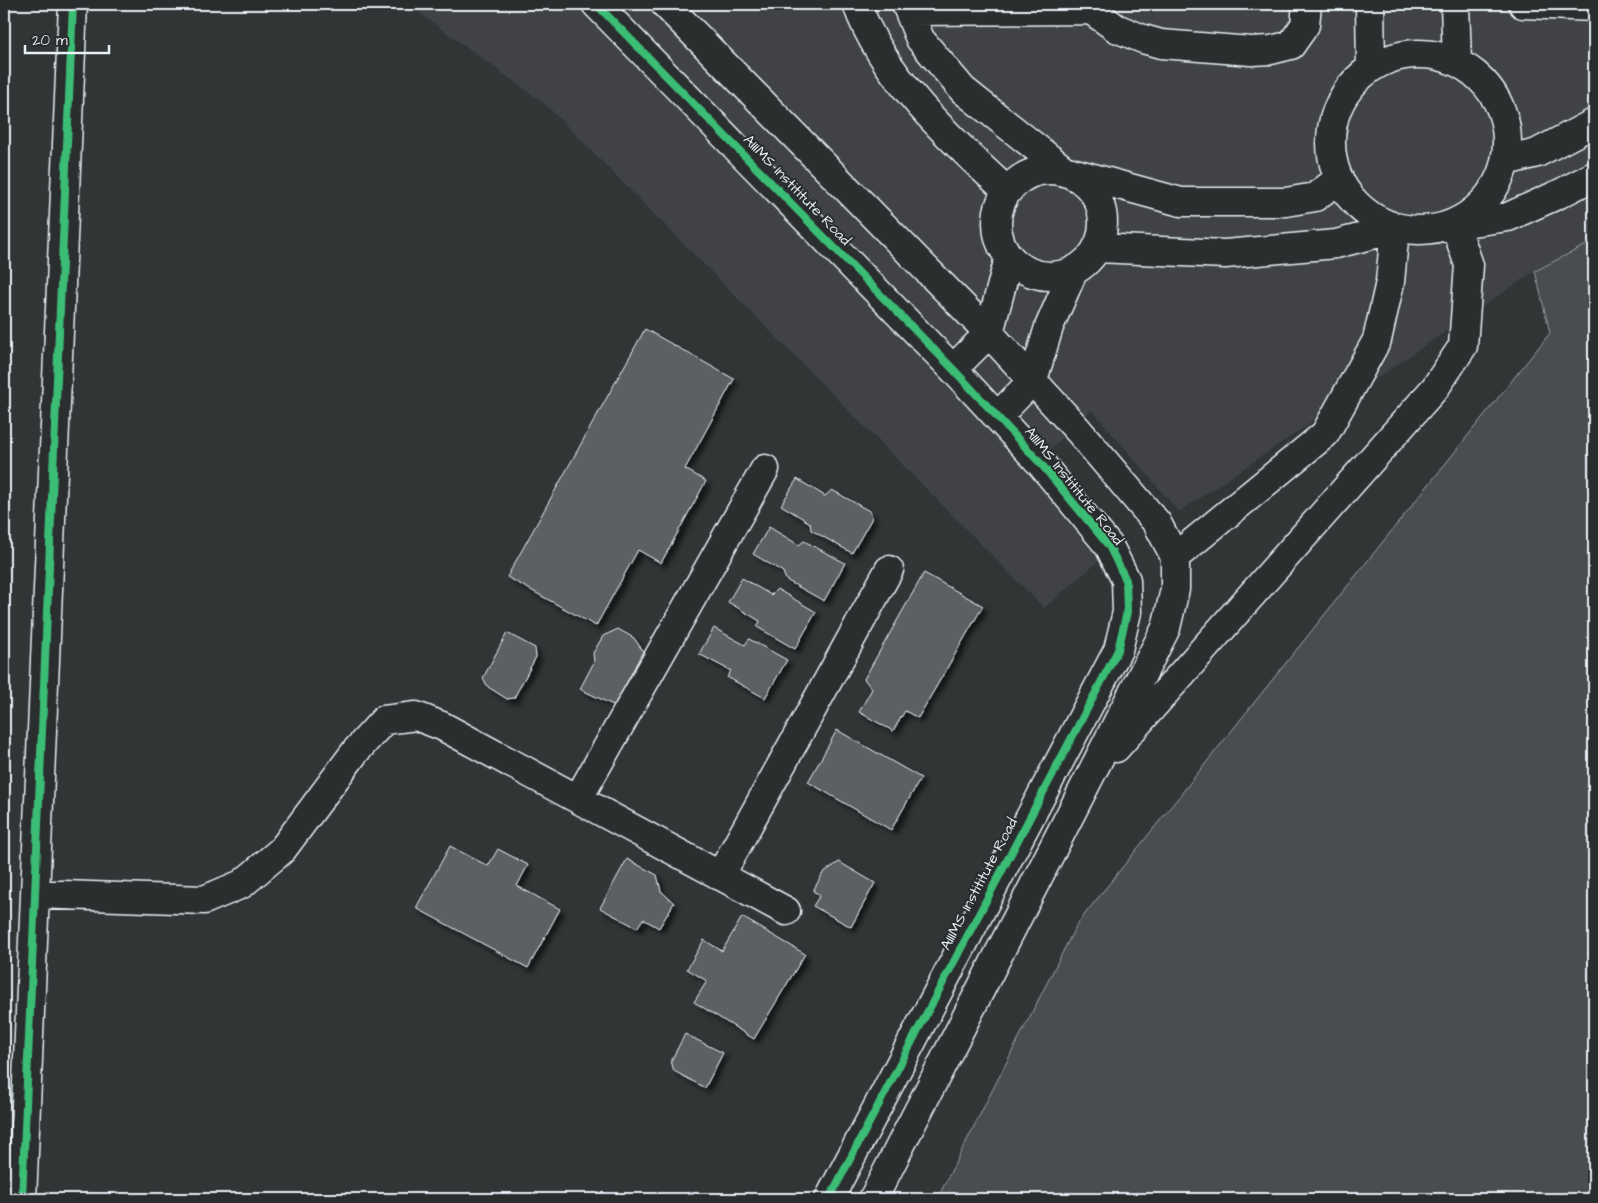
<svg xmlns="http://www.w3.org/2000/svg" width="1598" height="1203" font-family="'Architects Daughter',sans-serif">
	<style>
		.built { fill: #3f4244 }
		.green { fill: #494d4f; stroke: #989fa4 }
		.building { fill: #5c6063; stroke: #e8f1f8; filter: url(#shadow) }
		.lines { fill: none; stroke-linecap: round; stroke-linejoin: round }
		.minor-casing { stroke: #e8f1f8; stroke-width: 31 }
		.minor { stroke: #2a2d2e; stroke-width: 28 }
		.cycleway-casing { stroke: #2a2d2e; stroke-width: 11 }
		.cycleway { stroke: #3abd76; stroke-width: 8 }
		.labels { text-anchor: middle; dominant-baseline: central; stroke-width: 4; stroke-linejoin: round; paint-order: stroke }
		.street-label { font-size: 15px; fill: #e8f1f8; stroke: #2a2d2e }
	</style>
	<defs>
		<filter id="shadow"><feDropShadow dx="4.5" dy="4.5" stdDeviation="2.5" flood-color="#0009"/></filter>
	</defs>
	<rect width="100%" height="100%" fill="#323536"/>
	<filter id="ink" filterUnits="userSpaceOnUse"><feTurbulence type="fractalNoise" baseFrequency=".02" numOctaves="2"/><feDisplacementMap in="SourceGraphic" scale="10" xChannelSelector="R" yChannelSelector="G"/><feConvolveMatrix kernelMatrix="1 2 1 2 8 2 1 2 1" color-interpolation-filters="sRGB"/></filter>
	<g filter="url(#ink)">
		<!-- built -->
		<path class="built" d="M407 4H1594V241L1535 271 1179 512 1092 410 1027 471 1100 560 1044 608 545 104Z"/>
		<!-- green -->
		<path class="green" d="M1594 241V1199H937L1077 924 1550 333 1535 271Z"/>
		<!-- building -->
		<path class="building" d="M645 329 734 379 685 469 706 481 661 563 638 550 596 626 507 577Z
			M797 479 825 496 832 490 871 512 872 518 852 553 811 530 810 523 781 505Z
			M769 527 799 545 804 541 845 563 824 601 786 580 783 572 753 554Z
			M924 573 983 606 918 718 905 711 893 731 859 712 872 689 864 679Z
			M742 578 771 595 777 589 816 612 795 649 757 627 760 621 728 602Z
			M714 628 745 645 749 639 787 660 765 698 727 677 731 671 699 654Z
			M618 629 634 638 643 651 615 706 580 689 594 662 593 653 603 636Z
			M507 633 535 648 536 657 514 698 507 699 488 687 483 678Z
			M837 730 921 778 891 830 808 782Z
			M450 846 488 866 498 849 528 865 517 886 560 909 528 968 416 908Z
			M627 859 657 875 661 891 674 903 659 928 643 919 637 928 600 908Z
			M839 862 875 883 851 927 813 906 820 895 813 891 823 873Z
			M742 917 805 954 754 1039 694 1002 707 981 687 969 704 940 722 951Z
			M685 1034 723 1053 705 1088 674 1071 671 1061Z"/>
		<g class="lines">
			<!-- minor casing -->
			<g class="minor-casing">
				<path id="minor" d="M596 4 953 369 1042 465 1109 546 1126 580 1127 612 1118 650 829 1199
					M665 4 989 333 1078 430 1157 523 1175 557V589L1166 628 873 1199
					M857 4C881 75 952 141 1007 191
					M906 4 920 39 963 90 1064 170 1181 202H1286L1315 197 1339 179
					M1370 4 1371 67
					M1455 4 1457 62
					M1523 4 1594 7
					M909 11 1091 10 1116 28 1143 39 1161 44 1251 51 1271 50 1291 45 1305 25 1307 4
					M1331 142a88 88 0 1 1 176 0a88 88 0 1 1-176 0Z
					M1506 161 1537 153 1594 123
					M997 223a53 53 0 1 1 106 0a53 53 0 1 1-106 0Z
					M1458 224 1508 217 1559 194 1594 176
					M1098 248 1225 254 1336 244 1395 229 1390 282 1377 340 1325 434 1175 557
					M953 369 989 333 1009 258
					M997 417 1033 380 1049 327 1073 272
					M1116 748 1435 388 1463 346 1469 265 1455 225
					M578 799 765 469
					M720 876 889 570
					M35 894 204 900 242 884 282 850 355 752 384 720 416 716 442 726 786 911
					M22 1199 73 4"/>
			</g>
			<!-- minor -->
			<use href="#minor" class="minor"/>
			<!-- cycleway casing -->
			<g class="cycleway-casing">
				<path id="cycleway" d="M596 4 953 369 1042 465 1109 546 1126 580 1127 612 1118 650 829 1199
					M22 1199 73 4"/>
			</g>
			<!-- cycleway -->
			<use href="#cycleway" class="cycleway"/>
		</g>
	</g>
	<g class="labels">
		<!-- street labels -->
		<g class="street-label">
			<text transform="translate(797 190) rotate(46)">AIIIMS Instititute Road</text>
			<text transform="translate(1074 486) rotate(51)">AIIIMS Instititute Road</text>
			<text transform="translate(979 884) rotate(-62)">AIIIMS Instititute Road</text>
		</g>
	</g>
	<!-- margin -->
	<rect width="1598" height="1203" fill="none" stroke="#2a2d2e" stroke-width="20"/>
	<rect x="10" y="10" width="1578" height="1183" fill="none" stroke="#e8f1f8" stroke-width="2" filter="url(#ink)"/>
	<!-- scale -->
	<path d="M25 45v8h84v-8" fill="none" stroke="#e8f1f8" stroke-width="2.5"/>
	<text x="32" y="45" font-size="15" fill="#e8f1f8" stroke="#2a2d2e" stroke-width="4" paint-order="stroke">20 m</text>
</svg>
